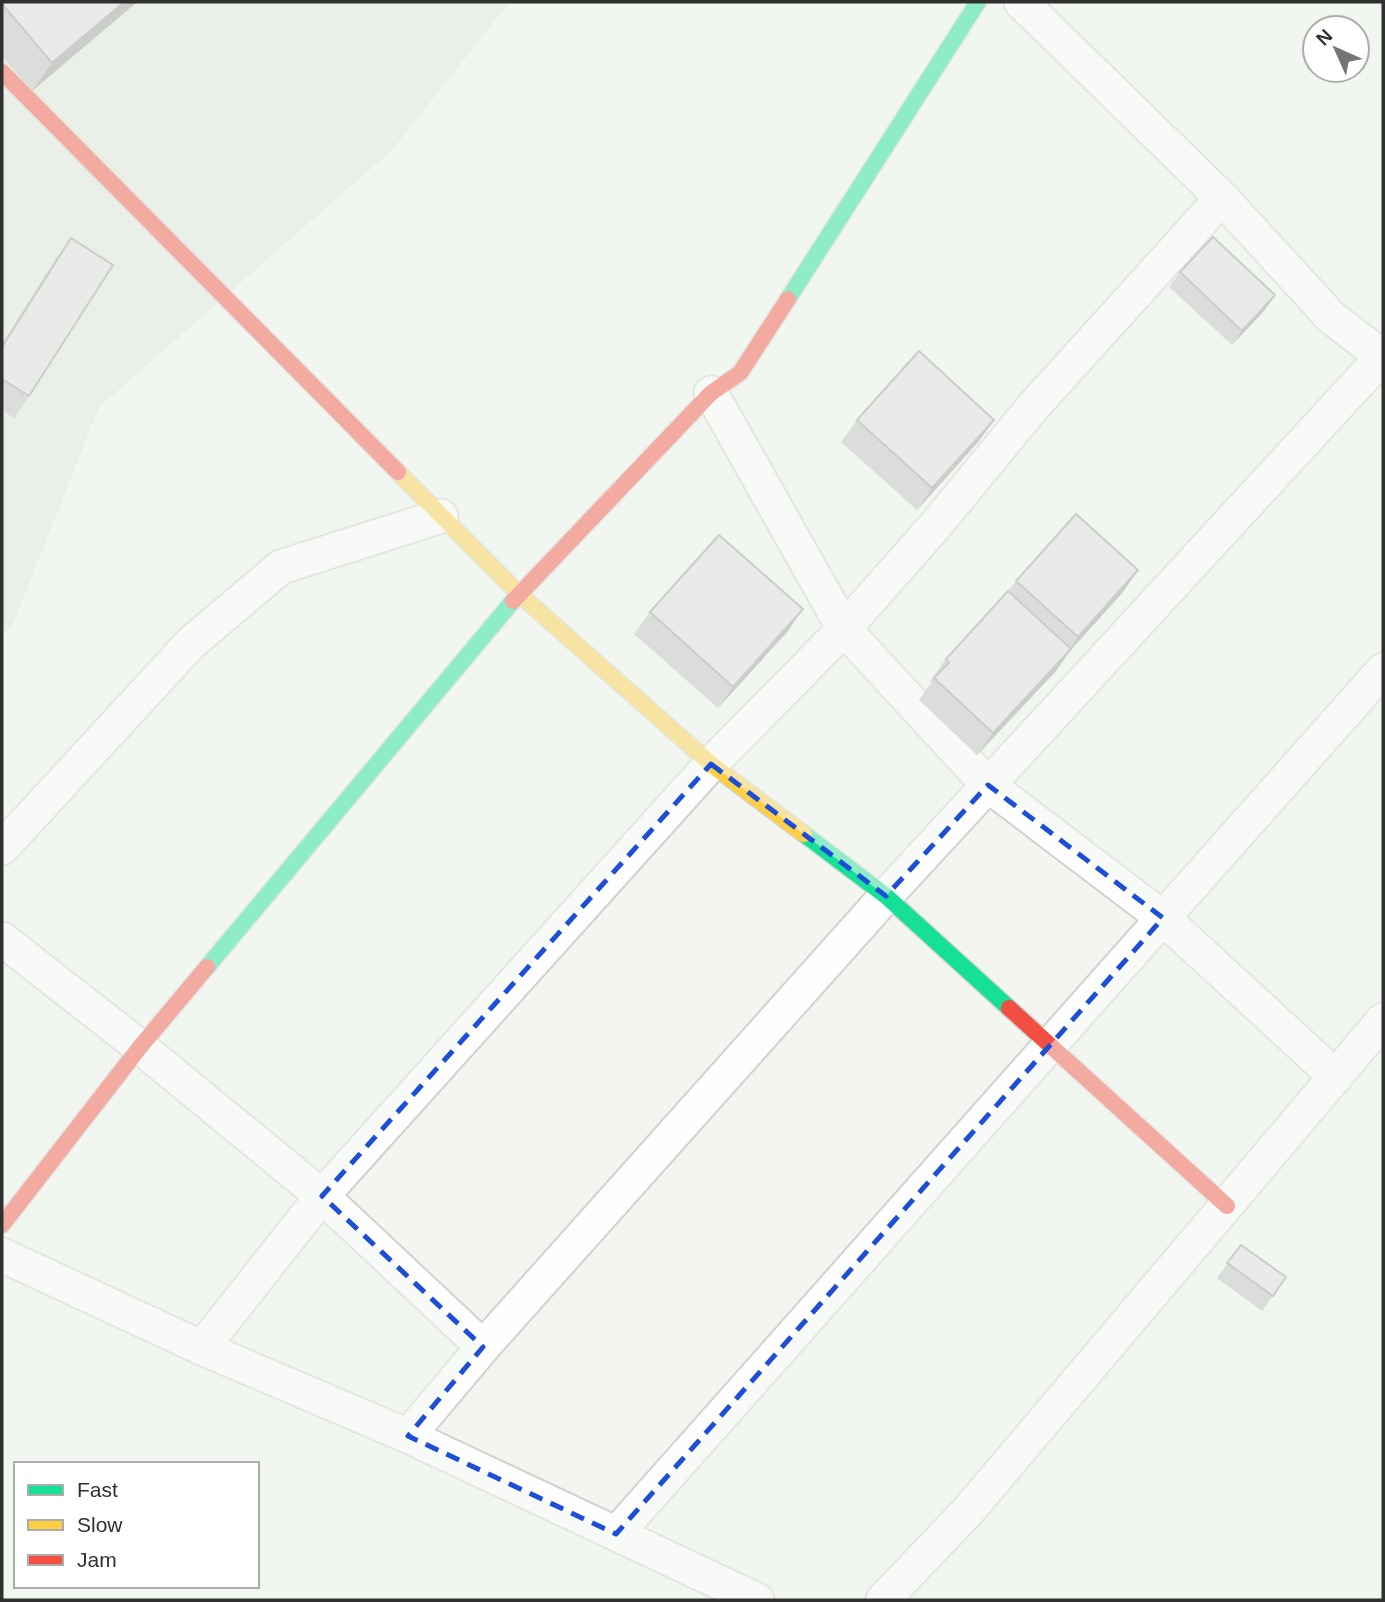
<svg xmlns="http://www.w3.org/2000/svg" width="1385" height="1602" font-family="Helvetica,sans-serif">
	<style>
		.built { fill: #e0e6dd }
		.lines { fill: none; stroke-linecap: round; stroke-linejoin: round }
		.street-casing { stroke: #d0d2cf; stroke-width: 37 }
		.fast-casing { stroke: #d0d2cf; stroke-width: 19 }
		.slow-casing { stroke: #d0d2cf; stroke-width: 19 }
		.jam-casing { stroke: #d0d2cf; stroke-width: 19 }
		.street { stroke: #fdfefd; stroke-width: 33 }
		.fast { stroke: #16e098; stroke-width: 16 }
		.slow { stroke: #ffcf43; stroke-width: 16 }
		.jam { stroke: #f24e42; stroke-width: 16 }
		.wall { fill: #bdbfbe }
		.shaded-wall { fill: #9a9b9b }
		.building { fill: #dcdedd; stroke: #9a9b9b; stroke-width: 2 }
		.marked { fill: none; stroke: #1d4ed8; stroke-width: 5; stroke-dasharray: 14 9; stroke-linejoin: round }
	</style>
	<rect width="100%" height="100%" fill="#f2f5f0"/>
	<!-- built -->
	<path class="built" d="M2 2H510L392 150 99 407 13 624 2 636Z"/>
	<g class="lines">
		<!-- street casing -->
		<g class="street-casing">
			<path id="street" d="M1021 2 1222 198 1332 318 1383 357
				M711 393 844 629 988 785 1163 918 1336 1077
				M2 848 191 643 281 567 441 516
				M2 939 140 1047 322 1196 483 1347
				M2 1255 202 1348 408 1436 757 1600
				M202 1348 322 1196 711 764 844 629 940 520 1032 408 1222 198
				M408 1436 483 1347 886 896 1383 356
				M616 1534 1383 670
				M883 1600 968 1511 1383 1020"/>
		</g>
		<!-- fast casing -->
		<g class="fast-casing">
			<path id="fast" d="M788 299 978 2
				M804 834 886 896 1009 1008
				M207 967 513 601"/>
		</g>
		<!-- slow casing -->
		<g class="slow-casing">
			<path id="slow" d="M398 472 519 594 711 764 804 834"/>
		</g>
		<!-- jam casing -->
		<g class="jam-casing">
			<path id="jam" d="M2 72 398 472
				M513 601 711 393 740 373 788 299
				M1009 1008 1227 1206
				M2 1225 140 1047 207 967"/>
		</g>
		<!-- street -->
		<use href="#street" class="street"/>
		<!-- fast -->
		<use href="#fast" class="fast"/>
		<!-- slow -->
		<use href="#slow" class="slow"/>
		<!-- jam -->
		<use href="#jam" class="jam"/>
	</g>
	<!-- wall -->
	<path class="wall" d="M2 2H137L32 91 2 56Z
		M71 238 29 396 14 418 2 410V344L55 260Z
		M1180 272 1265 310 1232 345 1169 287Z
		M857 420 979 441 917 510 841 442Z
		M1138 570 1123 592 1069 652 1056 671 977 755 919 700 932 682 930 681 946 659 1007 593 1016 581Z
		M650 612 788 631 718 708 634 634Z
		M1241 1245 1286 1277 1262 1311 1217 1278Z"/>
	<!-- shaded-wall -->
	<path class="shaded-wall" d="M124 2H137L32 91 52 63Z
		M1275 295 1265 310 1232 345 1242 331Z
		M994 420 979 441 917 510 932 488Z
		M1138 570 1123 592 1069 652 1056 671 977 755 993 733 1065 655 1078 637Z
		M803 609 788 631 718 708 733 687Z"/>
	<!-- building -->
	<path class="building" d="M2 2H124L52 63 2 4Z
		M1213 237 1275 295 1242 331 1180 272Z
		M71 238 113 265 29 396 2 379V347Z
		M919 351 994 420 932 488 857 420Z
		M1076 514 1138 570 1078 637 1016 581Z
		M719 535 803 609 733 687 650 612Z
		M1008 591 1071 649 993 733 934 678 949 663 946 659Z
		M1241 1245 1286 1277 1273 1296 1227 1263Z"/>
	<!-- marked area -->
	<path d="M0 0H1385V1602H0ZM711 764 886 896 988 785 1163 918 616 1534 408 1436 483 1347 322 1196Z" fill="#f2f5f0" fill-opacity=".55" fill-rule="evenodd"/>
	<path class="marked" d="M711 764 886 896 988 785 1163 918 616 1534 408 1436 483 1347 322 1196Z"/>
	<!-- border -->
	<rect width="1385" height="1602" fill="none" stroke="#2f312e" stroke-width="7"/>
	<!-- legend -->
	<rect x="14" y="1462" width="245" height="126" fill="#ffffff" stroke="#acadab" stroke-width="2"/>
	<rect x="28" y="1485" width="35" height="10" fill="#16e098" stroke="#acadab" stroke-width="2"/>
	<text x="77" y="1497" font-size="21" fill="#2f312e">Fast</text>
	<rect x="28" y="1520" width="35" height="10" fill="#ffcf43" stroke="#acadab" stroke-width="2"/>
	<text x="77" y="1532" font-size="21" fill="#2f312e">Slow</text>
	<rect x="28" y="1555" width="35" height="10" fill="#f24e42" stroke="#acadab" stroke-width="2"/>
	<text x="77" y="1567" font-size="21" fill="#2f312e">Jam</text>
	<!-- north arrow -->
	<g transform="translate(1336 49) rotate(315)"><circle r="33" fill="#ffffff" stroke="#acadab" stroke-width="2"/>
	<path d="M0-5L12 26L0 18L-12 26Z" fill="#737672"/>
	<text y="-10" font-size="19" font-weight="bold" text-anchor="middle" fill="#2f312e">N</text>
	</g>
</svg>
